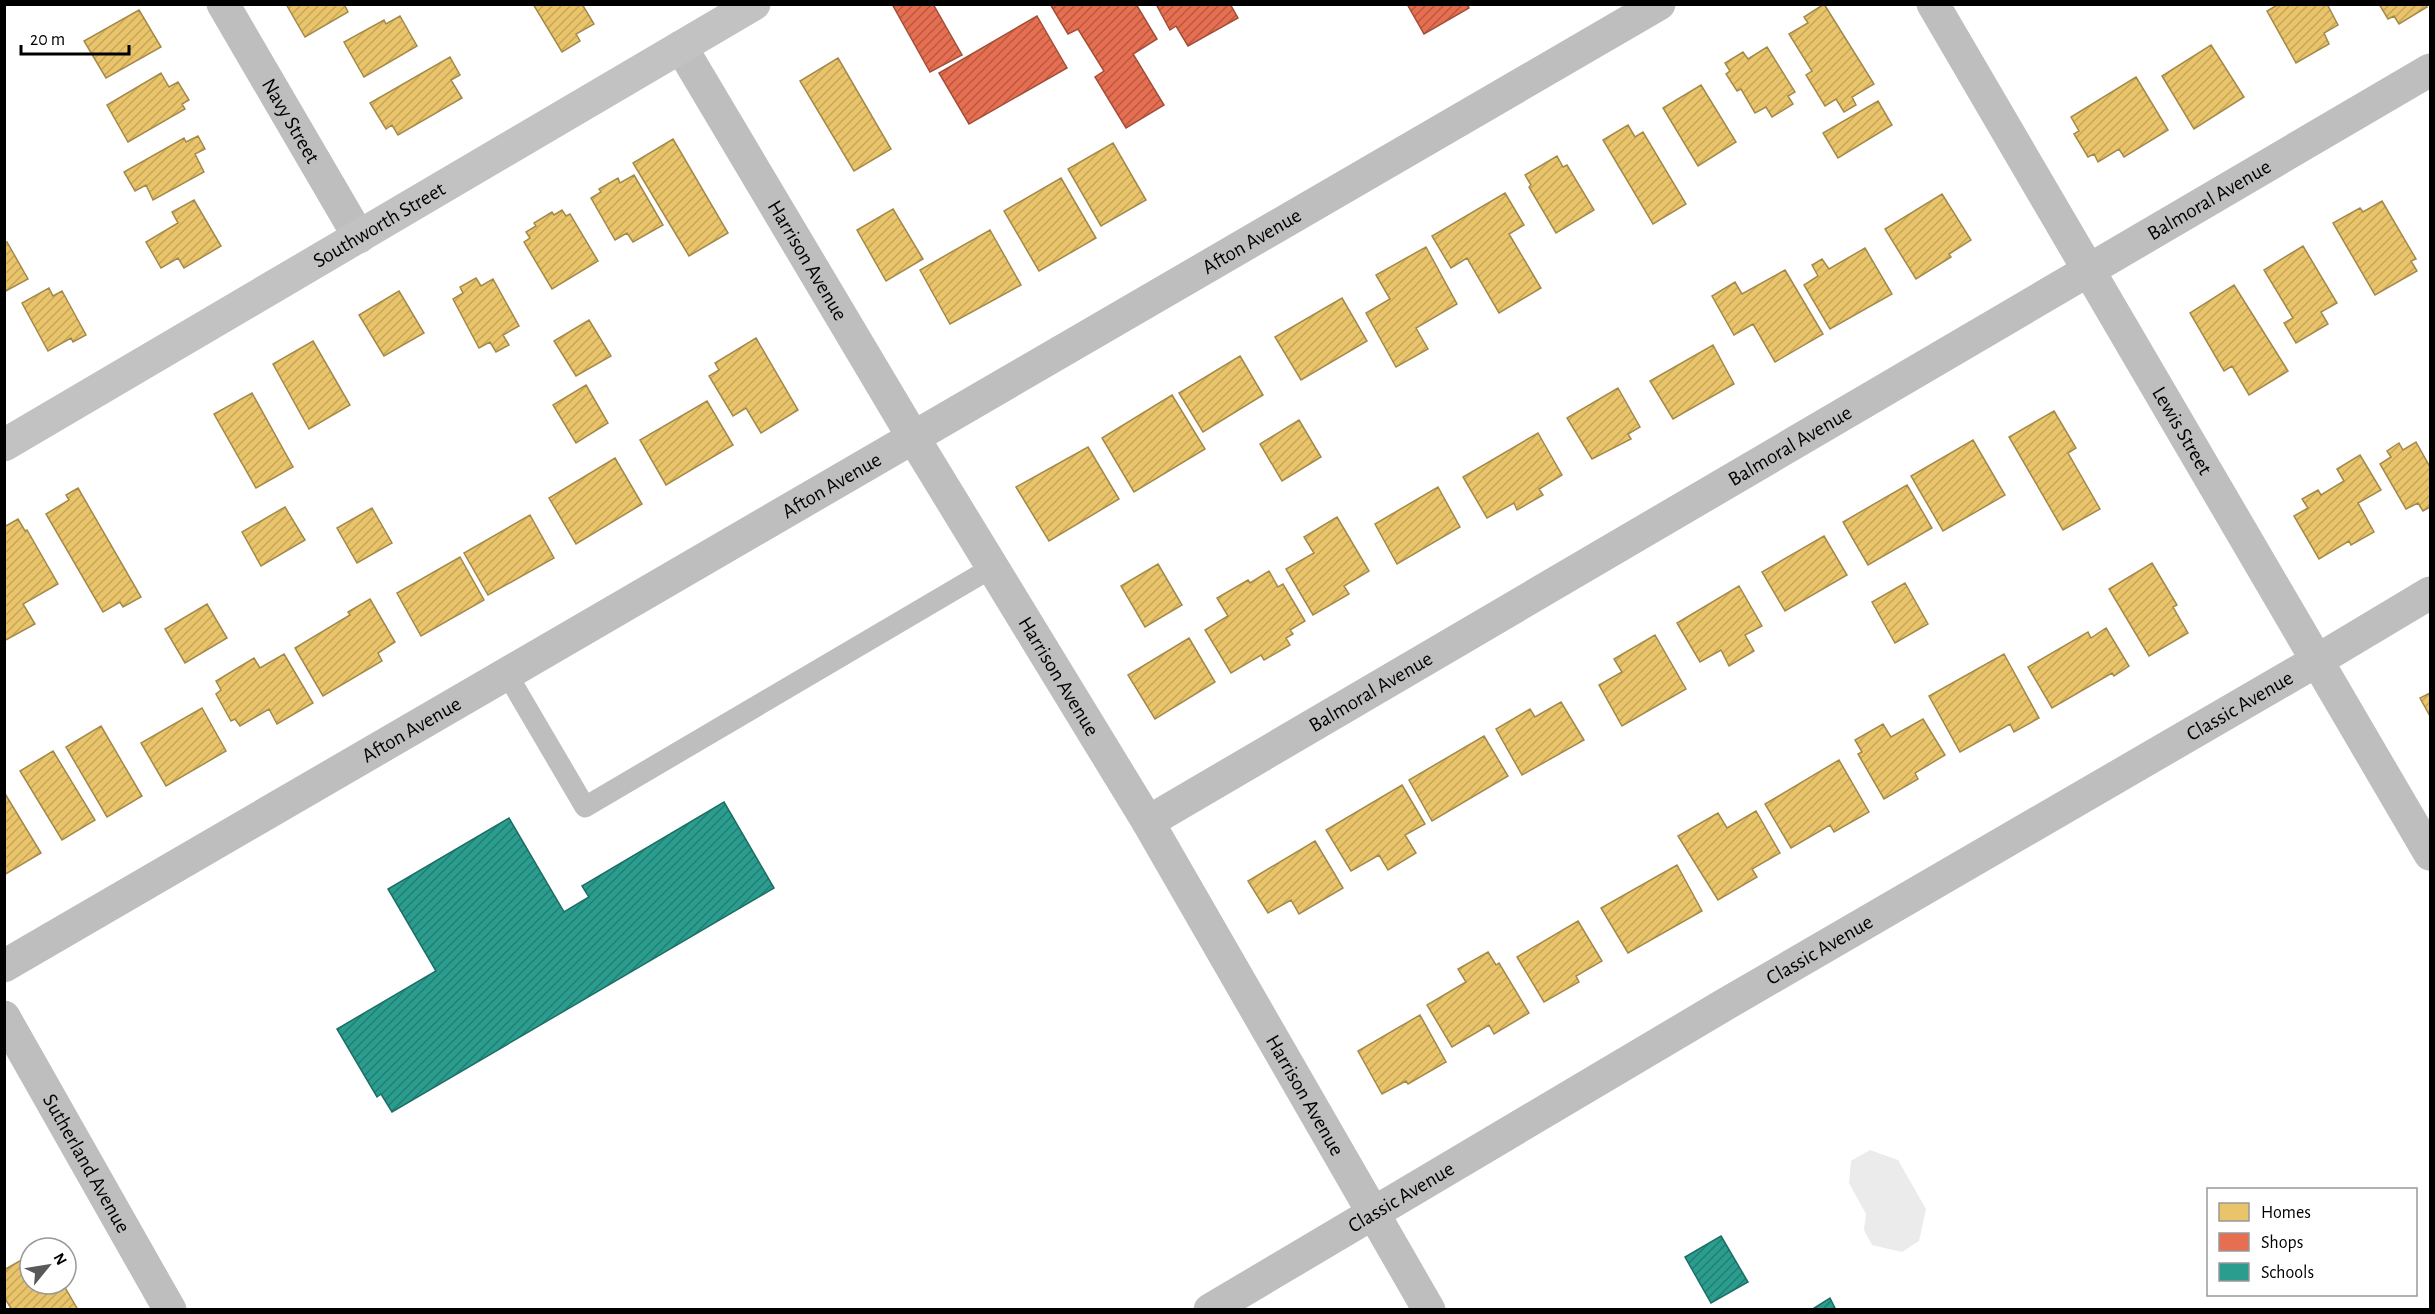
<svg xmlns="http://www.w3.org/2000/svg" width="2435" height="1314" font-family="'Alegreya Sans',sans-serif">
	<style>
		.green { fill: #ebebeb }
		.homes { fill: url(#homes-hatch); stroke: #a3894a; stroke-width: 1.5 }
		.shops { fill: url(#shops-hatch); stroke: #a24e39; stroke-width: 1.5 }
		.schools { fill: url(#schools-hatch); stroke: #1d6e64; stroke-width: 1.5 }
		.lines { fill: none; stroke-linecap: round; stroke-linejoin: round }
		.service { stroke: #bebebe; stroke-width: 21 }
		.minor { stroke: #bebebe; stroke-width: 33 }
		.secondary { stroke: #c2c2c2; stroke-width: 33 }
		.labels { text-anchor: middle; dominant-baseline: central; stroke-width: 6; stroke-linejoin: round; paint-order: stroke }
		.street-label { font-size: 21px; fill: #000; stroke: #fff }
	</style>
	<defs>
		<pattern id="homes-hatch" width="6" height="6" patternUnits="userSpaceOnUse" patternTransform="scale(1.5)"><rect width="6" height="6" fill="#e9c46a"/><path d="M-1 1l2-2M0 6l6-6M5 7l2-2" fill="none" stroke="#c6a75a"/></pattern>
		<pattern id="shops-hatch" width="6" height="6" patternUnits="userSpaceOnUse" patternTransform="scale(1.5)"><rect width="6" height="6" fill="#e76f51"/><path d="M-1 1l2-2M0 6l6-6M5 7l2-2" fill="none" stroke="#b95941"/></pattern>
		<pattern id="schools-hatch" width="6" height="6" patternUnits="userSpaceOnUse" patternTransform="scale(1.5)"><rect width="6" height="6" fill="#2a9d8f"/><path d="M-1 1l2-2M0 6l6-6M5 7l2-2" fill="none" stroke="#227e72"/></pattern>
	</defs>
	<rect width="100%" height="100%" fill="#fff"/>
	<!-- green -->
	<path class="green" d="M1870 1150 1898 1160 1926 1209 1919 1241 1902 1252 1872 1245 1864 1230 1866 1214 1849 1183 1851 1161Z"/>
	<!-- homes -->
	<path class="homes" d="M286 4H344L348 12 305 37Z
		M533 4H582L594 24 576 34 580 41 562 52Z
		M1824 4 1874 84 1852 97 1856 105 1844 112 1836 99 1825 106 1806 75 1812 71 1789 34 1808 23 1804 17Z
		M2279 4H2327L2338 25 2324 33 2329 44 2296 63 2267 11Z
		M2379 4H2425L2427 7 2399 24 2394 16 2388 19Z
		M139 10 161 47 106 78 84 41Z
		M400 16 417 46 364 77 344 42 384 20 386 24Z
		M2211 45 2244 97 2194 129 2162 76Z
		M1767 47 1795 92 1788 96 1793 104 1772 117 1766 107 1755 113 1741 89 1737 91 1726 74 1730 71 1725 63 1743 52 1748 59Z
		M450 57 460 75 451 80 462 98 398 135 392 125 386 129 370 103Z
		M838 58 891 149 854 171 800 81Z
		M161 73 169 87 178 82 189 100 182 104 185 109 128 142 107 105Z
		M2136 77 2168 130 2124 157 2119 149 2098 162 2094 154 2088 157 2074 134 2079 131 2071 117Z
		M1701 85 1736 142 1698 166 1663 108Z
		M1878 101 1892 125 1838 158 1823 133Z
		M1628 125 1635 137 1643 132 1686 204 1653 224 1603 140Z
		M198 136 205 149 195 154 204 172 153 200 146 185 135 191 124 172 184 138 186 142Z
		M673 139 728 233 689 256 633 163Z
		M1113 143 1146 200 1101 226 1068 169Z
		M1557 156 1563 167 1567 165 1594 210 1556 233 1529 187 1531 185 1525 175Z
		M634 175 663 225 633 242 627 233 615 240 591 198 601 192 599 189 618 178 620 183Z
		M1061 178 1096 238 1039 271 1004 211Z
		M1505 193 1524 225 1509 234 1541 288 1499 313 1467 258 1451 268 1432 236Z
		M1942 194 1971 240 1949 254 1951 257 1916 279 1885 229Z
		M194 200 221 246 184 268 178 258 161 268 146 242 178 223 172 212Z
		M2382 201 2416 259 2411 261 2417 271 2375 295 2333 223 2360 208 2363 212Z
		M893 209 923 259 886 281 857 230Z
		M562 210 566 216 570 214 598 261 552 289 524 242 530 238 526 232 536 226 534 223 552 212 554 215Z
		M990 230 1021 285 950 324 920 270Z
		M7 242 28 279 4 292V244Z
		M2303 246 2337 303 2321 312 2328 324 2296 343 2284 323 2293 318 2264 270Z
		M1426 247 1457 304 1416 328 1428 349 1396 367 1366 313 1390 299 1376 275Z
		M1865 248 1892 294 1830 329 1804 285 1818 276 1812 265 1822 259 1829 269Z
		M1785 270 1823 334 1775 362 1753 324 1734 335 1712 296 1735 282 1742 294Z
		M476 278 481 286 493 279 519 326 503 335 509 345 496 352 490 342 479 348 453 299 463 293 460 287Z
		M2234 285 2288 371 2249 395 2232 366 2224 371 2190 313Z
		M49 288 53 296 62 291 86 335 73 342 71 338 48 351 22 303Z
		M399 291 424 333 384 356 359 315Z
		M1342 298 1367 341 1301 380 1275 337Z
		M589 320 611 356 576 376 554 341Z
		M756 338 798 410 761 433 746 408 733 416 709 376 719 370 715 363Z
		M313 341 350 405 309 429 273 364Z
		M1713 345 1734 384 1673 419 1650 381Z
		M1240 356 1263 395 1203 432 1179 393Z
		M586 385 608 423 576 443 553 405Z
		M1618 388 1640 427 1628 434 1631 439 1592 459 1567 418Z
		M252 393 293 467 256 488 214 414Z
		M1172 395 1205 449 1134 492 1102 438Z
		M707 401 733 445 666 485 640 440Z
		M2054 411 2076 448 2068 453 2100 509 2063 530 2009 437Z
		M1299 420 1321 457 1282 481 1260 444Z
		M1538 433 1562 475 1539 489 1543 495 1517 510 1514 503 1487 518 1463 477Z
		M1973 440 2005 495 1943 531 1911 476Z
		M2416 442 2430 467V507L2423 511 2418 503 2406 509 2380 464 2391 457 2387 451 2399 443 2403 450Z
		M1088 447 1119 499 1049 541 1016 487Z
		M2360 455 2381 490 2358 503 2374 532 2351 545 2349 541 2319 559 2294 516 2308 508 2302 499 2318 490 2321 495 2344 481 2337 469Z
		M615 458 642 504 576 544 549 498Z
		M1907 485 1932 528 1868 565 1843 522Z
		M1438 487 1460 527 1397 564 1375 524Z
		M78 488 141 597 123 607 120 602 103 612 46 514 69 500 66 495Z
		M285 507 305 540 261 566 242 532Z
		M372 508 392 543 357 563 337 528Z
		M530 515 554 558 488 595 464 553Z
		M1337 517 1369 571 1344 586 1349 594 1313 615 1286 569 1314 553 1304 537Z
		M18 519 25 531 27 530 58 584 23 604 35 624 4 641V527Z
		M1824 536 1847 575 1785 611 1762 572Z
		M460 557 484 600 421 636 397 593Z
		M2152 563 2177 605 2173 607 2188 633 2149 656 2109 589Z
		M1158 564 1182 605 1145 627 1121 586Z
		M1269 571 1278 587 1283 584 1305 621 1290 630 1293 634 1286 638 1290 645 1264 660 1261 655 1231 673 1205 630 1228 616 1217 598 1248 580 1250 583Z
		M1905 583 1928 624 1895 643 1872 602Z
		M1739 586 1762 626 1745 635 1754 651 1729 666 1721 650 1700 662 1677 623Z
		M370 599 395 642 378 653 382 661 323 696 295 648 350 615 348 612Z
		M207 604 227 638 185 663 165 629Z
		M2106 628 2129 666 2114 676 2112 673 2052 708 2028 667 2088 632 2091 638Z
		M1655 635 1686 689 1622 726 1599 685 1622 672 1614 659Z
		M1189 638 1215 682 1155 719 1128 675Z
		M284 654 313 703 277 724 269 709 240 726 235 719 231 721 216 694 221 690 216 681 254 658 260 668Z
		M2004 654 2039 718 2014 732 2010 724 1960 752 1929 696Z
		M2430 693V716L2420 698Z
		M1561 702 1584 740 1522 775 1496 729 1530 709 1535 717Z
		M202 708 226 751 166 786 141 743Z
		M1923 719 1945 755 1915 773 1918 779 1884 799 1858 754 1862 752 1855 740 1883 724 1891 737Z
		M101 726 142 796 107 817 66 747Z
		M1484 736 1508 776 1432 821 1409 780Z
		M53 751 95 820 62 840 20 771Z
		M1839 760 1869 812 1834 832 1830 825 1791 848 1765 804Z
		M1402 785 1425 824 1405 835 1416 853 1388 870 1379 855 1351 871 1326 830Z
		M4 792 41 853 4 875Z
		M1756 811 1780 853 1752 869 1757 877 1718 900 1678 836 1718 813 1727 828Z
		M1315 841 1343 888 1299 914 1291 900 1268 913 1248 881Z
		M1677 865 1702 911 1628 953 1601 908Z
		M1578 921 1602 961 1576 976 1579 982 1544 1002 1517 957Z
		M1488 952 1496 965 1499 963 1529 1013 1494 1034 1489 1025 1452 1047 1427 1005 1466 982 1458 969Z
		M1420 1015 1446 1062 1408 1084 1406 1081 1382 1094 1358 1051Z
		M30 1255V1284H63L78 1310H12L4 1297V1270Z"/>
	<!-- shops -->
	<path class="shops" d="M892 4H933L962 55 930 72Z
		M1050 4H1136L1157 39 1133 54 1164 105 1126 128 1095 77 1104 71 1078 29 1068 34Z
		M1156 4H1230L1238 18 1188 46 1176 26 1170 30Z
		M1407 4H1467L1469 8 1424 34Z
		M1037 16 1067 68 969 124 939 73Z"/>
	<!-- schools -->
	<path class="schools" d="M724 802 774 888 392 1112 381 1094 377 1097 337 1029 436 971 388 889 509 818 564 912 589 897 582 886Z
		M1721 1236 1748 1282 1711 1303 1685 1257Z
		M1830 1298 1836 1310H1811Z"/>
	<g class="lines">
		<!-- service -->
		<path class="service" d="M507 674 585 807 993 567"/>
		<!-- minor -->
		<g class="minor">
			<path id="s1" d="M223 4 359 237"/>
			<path id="s2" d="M1933 4 2430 854"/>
			<path id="s3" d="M681 47 913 437 1148 822 1429 1310"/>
			<path id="s4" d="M1148 822 2430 70"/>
			<path id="s5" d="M4 966 1659 4"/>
			<path id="s6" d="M4 1017 170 1310"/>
			<path id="s7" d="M1210 1310 1724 1005 2318 660 2430 593"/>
		</g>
		<!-- secondary -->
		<path class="secondary" id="s8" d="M4 445 754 4"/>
	</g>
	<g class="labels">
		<!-- street labels -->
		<g class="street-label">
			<text stroke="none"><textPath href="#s1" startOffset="135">Navy Street</textPath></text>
			<text stroke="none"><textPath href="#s4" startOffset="1230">Balmoral Avenue</textPath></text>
			<text stroke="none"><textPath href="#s8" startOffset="435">Southworth Street</textPath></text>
			<text stroke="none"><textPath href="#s5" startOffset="1443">Afton Avenue</textPath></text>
			<text stroke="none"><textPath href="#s3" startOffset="248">Harrison Avenue</textPath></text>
			<text stroke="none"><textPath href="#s2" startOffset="494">Lewis Street</textPath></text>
			<text stroke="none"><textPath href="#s4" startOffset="744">Balmoral Avenue</textPath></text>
			<text stroke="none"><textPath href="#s5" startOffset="957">Afton Avenue</textPath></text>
			<text stroke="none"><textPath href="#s3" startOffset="734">Harrison Avenue</textPath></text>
			<text stroke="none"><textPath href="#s4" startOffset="258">Balmoral Avenue</textPath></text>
			<text stroke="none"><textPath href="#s7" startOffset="1194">Classic Avenue</textPath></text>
			<text stroke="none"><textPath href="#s5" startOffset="471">Afton Avenue</textPath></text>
			<text stroke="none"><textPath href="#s7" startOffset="708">Classic Avenue</textPath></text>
			<text stroke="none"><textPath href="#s3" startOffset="1220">Harrison Avenue</textPath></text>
			<text stroke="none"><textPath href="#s6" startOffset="168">Sutherland Avenue</textPath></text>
			<text stroke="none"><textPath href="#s7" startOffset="222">Classic Avenue</textPath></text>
		</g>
	</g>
	<!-- border -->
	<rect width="2435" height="1314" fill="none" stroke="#000000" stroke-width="12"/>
	<!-- legend -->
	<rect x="2207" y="1188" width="210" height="108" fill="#ffffff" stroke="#999999" stroke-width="1.5"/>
	<rect x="2219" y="1203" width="30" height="18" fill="#e9c46a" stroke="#999999" stroke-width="1.5"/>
	<text x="2261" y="1218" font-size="18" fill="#000000">Homes</text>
	<rect x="2219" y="1233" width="30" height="18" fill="#e76f51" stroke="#999999" stroke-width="1.5"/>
	<text x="2261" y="1248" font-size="18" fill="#000000">Shops</text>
	<rect x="2219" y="1263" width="30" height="18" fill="#2a9d8f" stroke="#999999" stroke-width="1.5"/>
	<text x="2261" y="1278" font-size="18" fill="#000000">Schools</text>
	<!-- north arrow -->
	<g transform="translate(48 1266) rotate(60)"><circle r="28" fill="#ffffff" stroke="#999999" stroke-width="1.5"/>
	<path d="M0-4.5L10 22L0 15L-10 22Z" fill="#595959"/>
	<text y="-9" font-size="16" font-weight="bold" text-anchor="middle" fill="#000000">N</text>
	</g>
	<!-- scale -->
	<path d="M21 45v9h108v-9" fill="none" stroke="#000000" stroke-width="3"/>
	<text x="30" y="45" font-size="18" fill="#000000" stroke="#ffffff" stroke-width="4.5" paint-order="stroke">20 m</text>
</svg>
